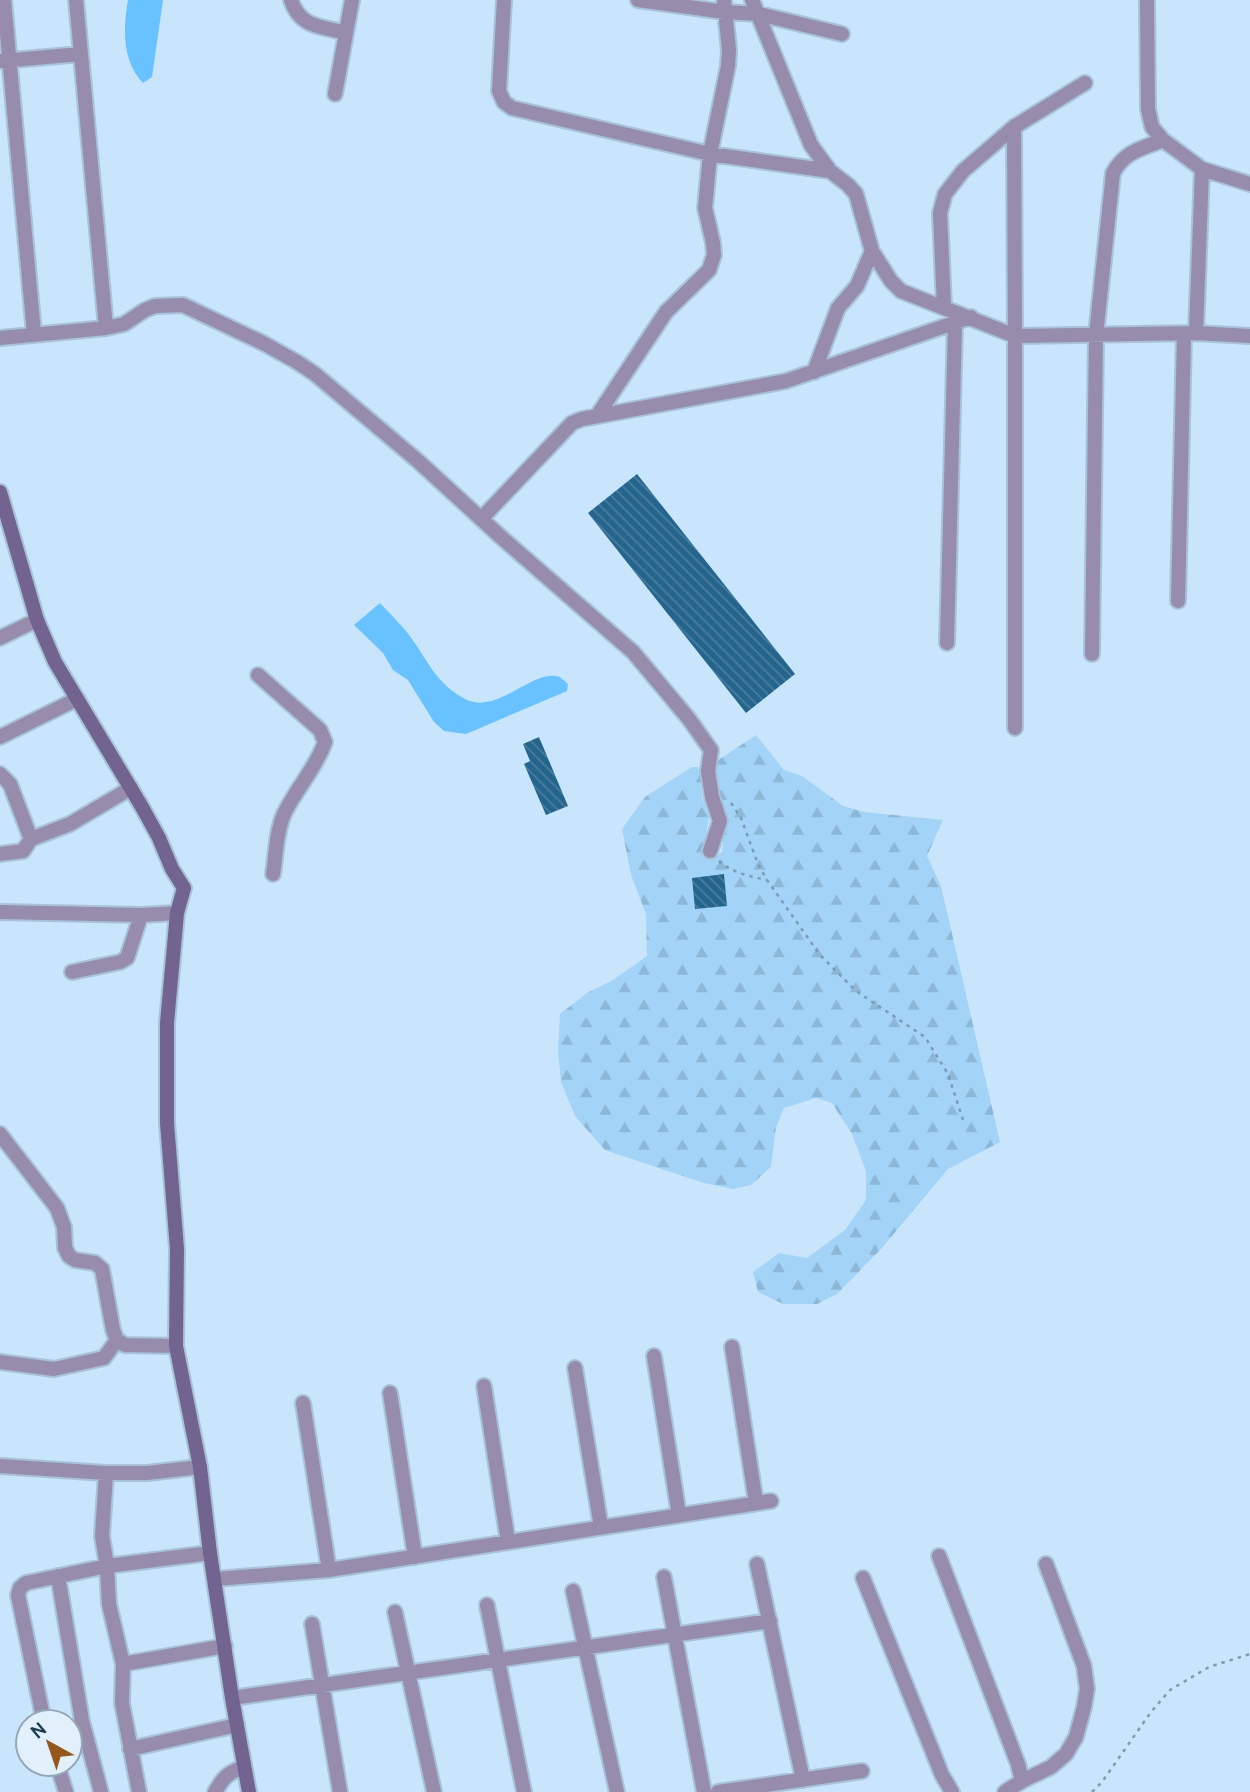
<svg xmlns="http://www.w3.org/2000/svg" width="1250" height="1792" font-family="Cabin,sans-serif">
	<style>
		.forest { fill: url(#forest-firs) }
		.water { fill: #68c2ff }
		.building { fill: url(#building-back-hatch) }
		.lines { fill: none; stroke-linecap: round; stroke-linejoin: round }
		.street-casing { stroke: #a6c3d9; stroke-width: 18 }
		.secondary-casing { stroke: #a6c3d9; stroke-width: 18 }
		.path { stroke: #7d9bb0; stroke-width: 2.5; stroke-dasharray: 3.5 5; stroke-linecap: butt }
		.street { stroke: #978cac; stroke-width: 14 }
		.secondary { stroke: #736391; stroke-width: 14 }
	</style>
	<defs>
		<pattern id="forest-firs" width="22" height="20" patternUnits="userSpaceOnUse" patternTransform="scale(1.75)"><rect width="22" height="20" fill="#a3d4f8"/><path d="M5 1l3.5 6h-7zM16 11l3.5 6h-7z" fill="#8cb7d7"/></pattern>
		<pattern id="building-back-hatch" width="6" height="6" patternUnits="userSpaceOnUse" patternTransform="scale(1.75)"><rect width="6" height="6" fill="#24658d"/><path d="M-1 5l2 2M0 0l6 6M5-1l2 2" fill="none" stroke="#4a7d9c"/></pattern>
	</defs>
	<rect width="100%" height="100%" fill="#c8e5fb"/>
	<!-- forest -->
	<path class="forest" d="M756 735 784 770 802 776 843 806 864 812 943 820 927 856 941 886 1000 1142 948 1169 881 1249 837 1294 817 1304H783L758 1292 753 1272 779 1253 807 1258 845 1230 866 1200V1171L852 1134 832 1103 816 1098 784 1108 776 1127 771 1167 751 1185 733 1189 704 1183 605 1150 575 1116 561 1082 558 1050 560 1014 587 993 613 980 647 956 646 914 631 875 622 829 645 797 692 767H698L701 778 702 797 709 817 703 855 710 860 722 852 725 813 716 780 717 761Z"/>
	<!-- water -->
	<path class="water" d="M128 0H163L152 77 143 83C122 62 123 28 128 0Z
		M380 603C391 615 403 626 412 639 429 663 437 684 465 699 496 715 529 673 555 676 561 676 564 681 568 684L567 691 466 734 444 731 434 722 408 680 393 670 383 653 354 625Z"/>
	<!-- building -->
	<path class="building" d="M637 474 795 674 746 713 588 513Z
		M539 737 568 806 546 815 524 764 530 761 523 744Z
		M724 874 727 906 695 909 692 878Z"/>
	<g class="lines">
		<!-- street casing -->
		<g class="street-casing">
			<path id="street" d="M4 0 34 334
				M76 0 106 328
				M291 0C300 28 321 26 346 33
				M504 0 499 91 504 102 512 108 710 154 830 171
				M638 0 725 12 759 14 842 34
				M752 0 811 145 830 171 848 185 856 194 872 251 891 281 901 291 1015 336 1014 127
				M1147 0 1148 109 1152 127 1163 140 1202 169 1250 184
				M1 61 81 54
				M335 94 352 0
				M944 307 940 213 945 194 963 171 1014 127 1085 83
				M1196 333 1250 336
				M0 338 106 328 124 324 145 310 155 306 183 305 263 343 297 362 315 374 418 461 502 538 633 652 689 719 711 750 708 771 712 797 720 821 710 851
				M814 372 838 308 857 286 872 251
				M597 416 666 312 709 270 714 255 713 243 705 208 710 154 728 66 729 50 724 0
				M481 519 572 423 582 419 786 381 971 317
				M1178 601 1184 334
				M0 638 37 620
				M947 643 955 323
				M1092 654 1096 335 1113 173C1125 151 1141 149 1163 140
				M258 675 320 730 325 742C316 768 296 789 284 814 276 832 276 855 273 874
				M1015 728V336L1196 333 1202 169
				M0 737 77 699
				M0 774 10 784 31 839
				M0 854 23 851 31 839 70 824 131 788
				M0 912 141 915 177 913
				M72 972 120 962 127 958 141 915
				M0 1134 57 1208 64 1227 65 1248 69 1256 75 1260 95 1263 102 1269 113 1330 117 1340 125 1345 176 1346
				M732 1347 756 1503
				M654 1356 679 1515
				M0 1362 54 1369 104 1358 117 1340
				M575 1368 601 1527
				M484 1386 508 1542
				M390 1393 415 1557
				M303 1403 329 1570
				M0 1466 106 1473H147L200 1467
				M106 1473 102 1536 107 1566 109 1604 123 1664 122 1703 139 1792
				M939 1556 1018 1764 1022 1781 1005 1792
				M757 1564 803 1780
				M58 1576 82 1721 101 1792
				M664 1577 704 1792
				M863 1578 942 1775 952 1792
				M215 1579 329 1570 771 1501
				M573 1591 617 1792
				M487 1605 524 1792
				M395 1612 434 1792
				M312 1624 340 1792
				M123 1664 225 1646
				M232 1698 770 1621
				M44 1722 18 1595 20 1588 26 1583 107 1566 210 1553
				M130 1749 237 1725
				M57 1764 66 1792
				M1022 1781 1051 1767 1066 1754 1076 1737 1084 1707 1087 1689 1084 1666 1046 1564
				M215 1792C224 1777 227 1773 244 1767
				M718 1792 862 1771"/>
		</g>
		<!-- secondary casing -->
		<g class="secondary-casing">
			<path id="secondary" d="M0 492 37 620 55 662 142 807 159 838 172 869 184 888 177 913 167 1023V1123L177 1249 176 1346 200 1467 210 1553 232 1698 249 1792"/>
		</g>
		<!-- path -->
		<path class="path" d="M731 803 741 818 758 864 767 880 820 955 856 991 925 1037 948 1074 963 1120
			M719 861C733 873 749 876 767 880
			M1092 1792 1102 1782 1151 1712 1170 1690 1209 1667 1250 1654"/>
		<!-- street -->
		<use href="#street" class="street"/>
		<!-- secondary -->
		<use href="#secondary" class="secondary"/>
	</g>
	<!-- north arrow -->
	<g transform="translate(49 1743) rotate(320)"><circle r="33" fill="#e2f0fb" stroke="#93a8b7" stroke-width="2"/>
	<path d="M0-5L12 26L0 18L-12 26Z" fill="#95581b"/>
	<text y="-10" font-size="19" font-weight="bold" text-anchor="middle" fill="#1d3d52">N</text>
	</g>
</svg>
